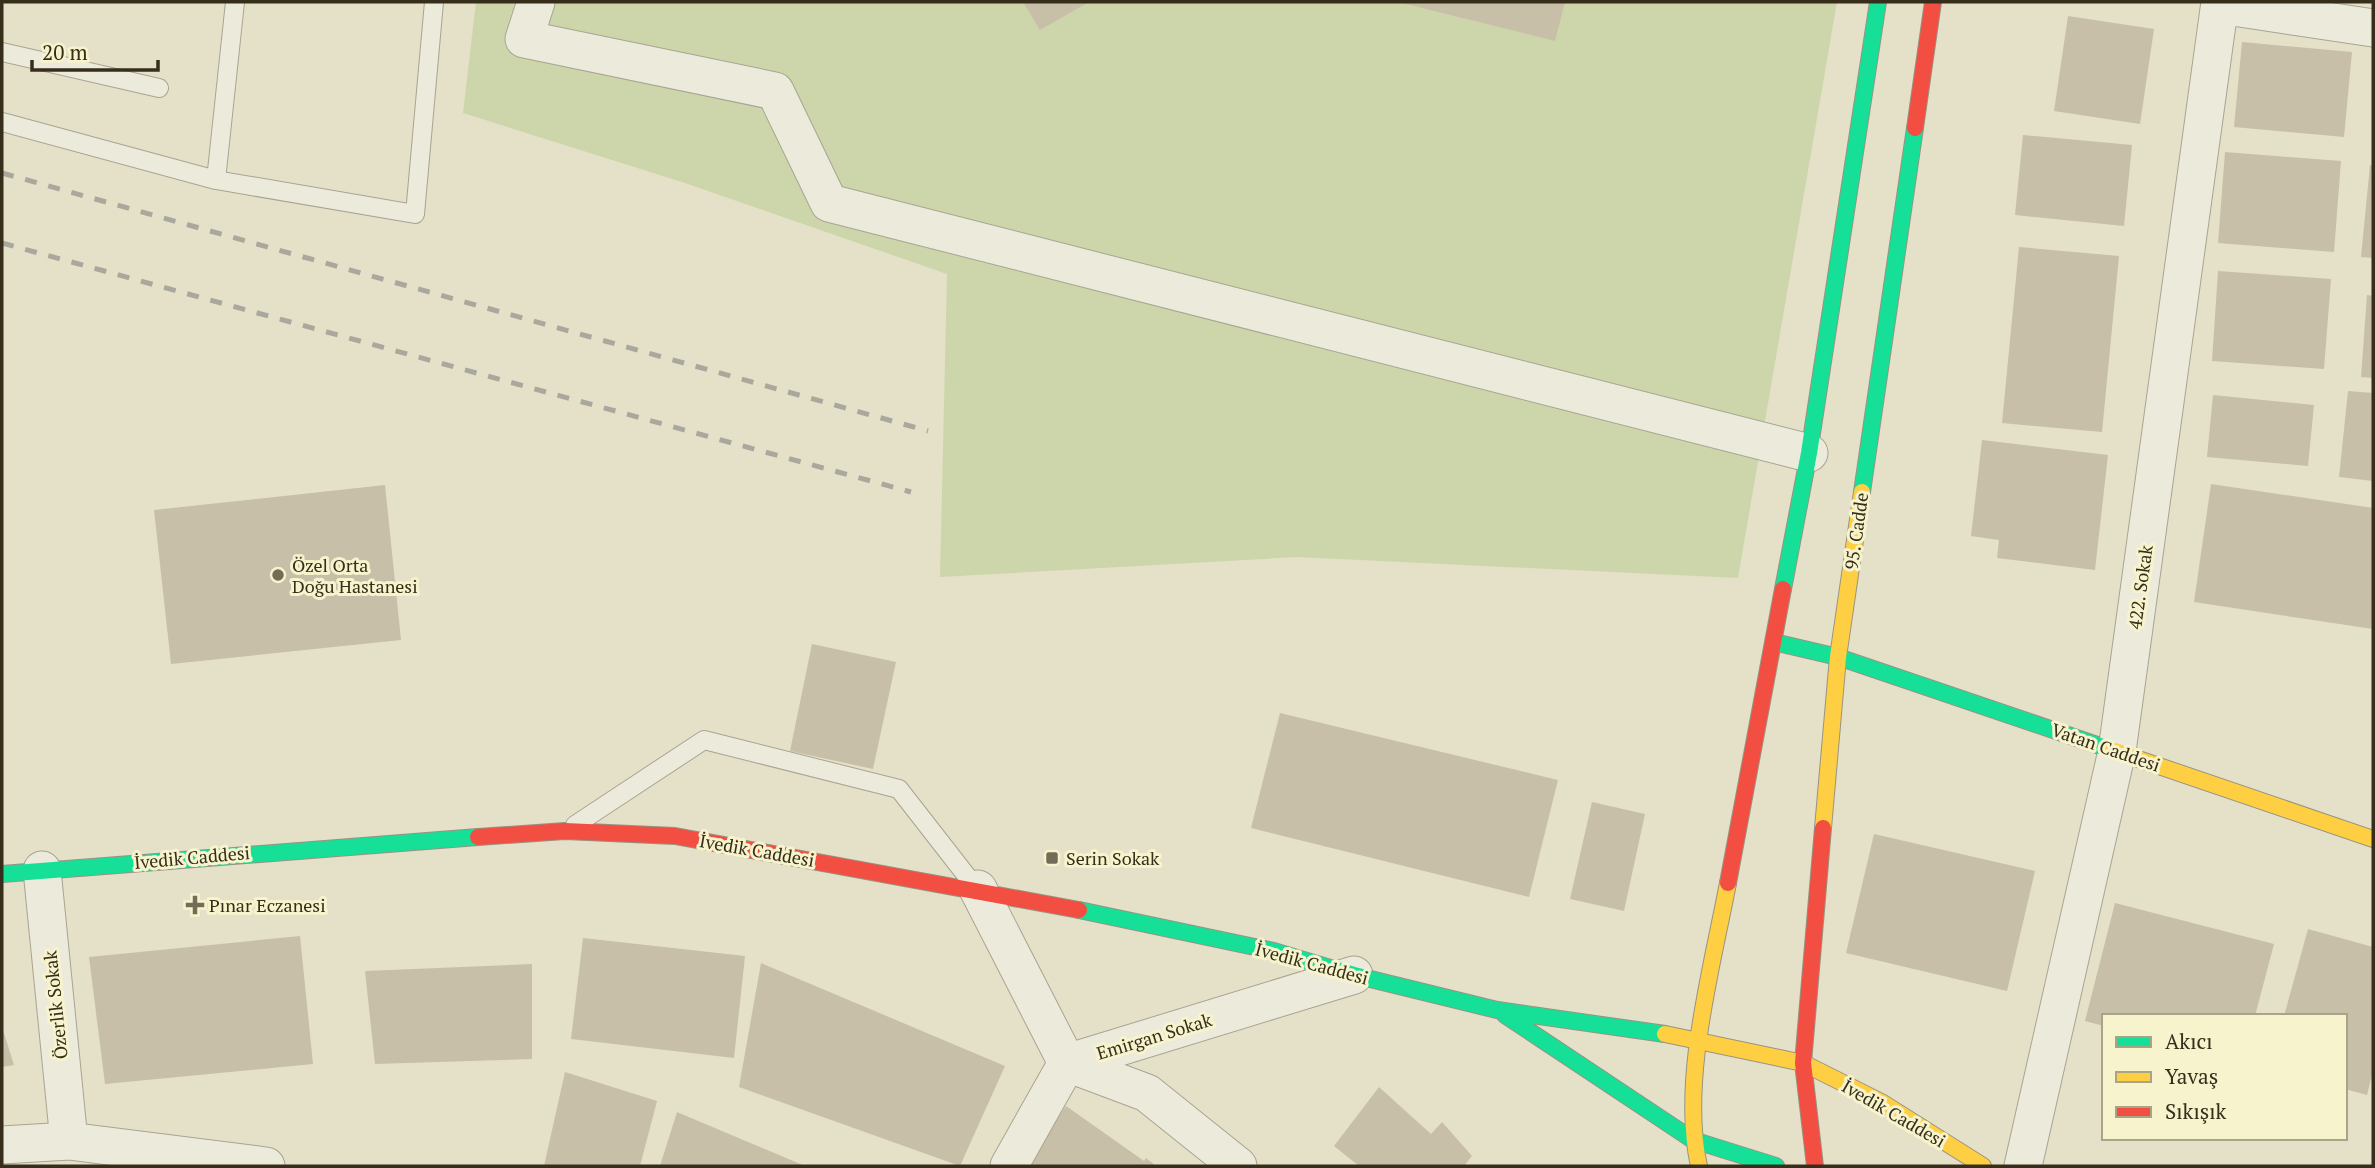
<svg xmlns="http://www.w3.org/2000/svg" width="2375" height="1168" font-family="'PT Serif',serif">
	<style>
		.green { fill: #cdd6aa }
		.building { fill: #c8bfa9 }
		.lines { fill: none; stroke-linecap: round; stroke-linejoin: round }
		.lane-casing { stroke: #a9a492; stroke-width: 20 }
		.street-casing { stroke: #a9a492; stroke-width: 39 }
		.fast-casing { stroke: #989382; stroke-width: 18 }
		.slow-casing { stroke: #989382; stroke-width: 18 }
		.jam-casing { stroke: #989382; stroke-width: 18 }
		.lane { stroke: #eceadb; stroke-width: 18 }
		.street { stroke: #eceadb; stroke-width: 37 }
		.fast { stroke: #16e098; stroke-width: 16 }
		.slow { stroke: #ffcf43; stroke-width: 16 }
		.jam { stroke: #f24e42; stroke-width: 16 }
		.rail { stroke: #aaa89c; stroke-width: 5; stroke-dasharray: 12 12; stroke-linecap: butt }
		.poi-dot { fill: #736d58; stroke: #f6f3cd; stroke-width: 2.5 }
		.labels { text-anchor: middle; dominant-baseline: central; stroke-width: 6; stroke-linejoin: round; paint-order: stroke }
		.street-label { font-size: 18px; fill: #362e1b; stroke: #f6f3cd }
		.poi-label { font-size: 18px; fill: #362e1b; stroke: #f6f3cd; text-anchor: start }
	</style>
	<rect width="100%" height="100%" fill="#e4e1c8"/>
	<!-- green -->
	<path class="green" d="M476 2H1837L1738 578 1297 557 940 577 947 274 685 183 463 113Z"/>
	<!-- building -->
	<path class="building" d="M1023 2H1089L1040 30Z
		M1398 2H1565L1555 41Z
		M2068 16 2154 29 2140 124 2054 111Z
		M2242 42 2352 52 2344 137 2234 127Z
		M2023 135 2132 145 2124 226 2015 215Z
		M2225 152 2341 161 2334 252 2218 243Z
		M2370 165H2373V258L2361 257Z
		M2019 247 2119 256 2102 432 2002 423Z
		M2218 271 2331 279 2324 369 2212 361Z
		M2367 295 2373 296V378L2361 377Z
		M2348 391 2373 393V481L2339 477Z
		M2213 395 2314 405 2308 466 2207 457Z
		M1982 440 2108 455 2095 570 1997 558 1999 540 1971 536Z
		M2211 484 2373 508V629L2194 602Z
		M385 485 401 640 171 664 154 510Z
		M812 644 896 662 873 769 790 751Z
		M1280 713 1558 780 1529 897 1251 828Z
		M1592 802 1645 814 1624 911 1570 899Z
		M1874 834 2035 871 2007 991 1846 953Z
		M2115 903 2274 944 2255 1016H2104V1026L2085 1021Z
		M2308 929 2373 947V1071L2367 1095 2345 1089V1016H2284Z
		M300 936 313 1064 105 1084 89 957Z
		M583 938 745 956 734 1058 571 1039Z
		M761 963 1005 1066 960 1166 739 1087Z
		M532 964V1059L375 1064 365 971Z
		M2 1027 14 1065 2 1067Z
		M565 1072 657 1101 640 1166H544Z
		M1379 1087 1431 1134 1442 1122 1472 1156 1464 1166H1359L1334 1146Z
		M1066 1106 1144 1161 1146 1158 1156 1166H1030L1040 1143Z
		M677 1112 805 1166H660Z"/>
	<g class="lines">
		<!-- lane casing -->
		<g class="lane-casing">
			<path id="lane" d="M2 52 159 88
				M2 122 216 180 415 214 434 2
				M216 180 235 2
				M575 825 704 740 899 789 973 884"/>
		</g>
		<!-- street casing -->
		<g class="street-casing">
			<path id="street" d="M536 2 524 39 775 91 829 203 1809 453
				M2220 5 2373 28
				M42 870 69 1141
				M978 889 1067 1063 1147 1093 1238 1166
				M2 1145 69 1141 266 1166
				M1009 1166 1067 1063 1354 975
				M2023 1166 2117 751 2220 2"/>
		</g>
		<!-- fast casing -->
		<g class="fast-casing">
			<path id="fast" d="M1862 492 1915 128
				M1783 589 1809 453 1878 2
				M1774 642 1838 657 2109 749
				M2 874 478 837
				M1079 910 1274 951 1354 975 1497 1010 1665 1034
				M1505 1015 1693 1140 1776 1166"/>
		</g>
		<!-- slow casing -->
		<g class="slow-casing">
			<path id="slow" d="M2109 749 2373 839
				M1823 828 1838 657 1862 492
				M1665 1034 1803 1063 1883 1103 1983 1166
				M1699 1166C1680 1082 1712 968 1728 883"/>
		</g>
		<!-- jam casing -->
		<g class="jam-casing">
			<path id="jam" d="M1915 128 1933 2
				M478 837 565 831 675 836 1079 910
				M1728 883 1783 589
				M1815 1166 1803 1063 1823 828"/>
		</g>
		<!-- lane -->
		<use href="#lane" class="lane"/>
		<!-- street -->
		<use href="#street" class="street"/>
		<!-- fast -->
		<use href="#fast" class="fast"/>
		<!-- slow -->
		<use href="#slow" class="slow"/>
		<!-- jam -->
		<use href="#jam" class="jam"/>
		<!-- rail -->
		<path class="rail" d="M2 173 928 431
			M2 243 911 492"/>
	</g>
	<!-- markers -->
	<g class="poi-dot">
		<circle cx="278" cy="575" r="7"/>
		<rect x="1045" y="851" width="14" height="14" rx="3.5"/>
		<path d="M191.5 894.5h7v7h7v7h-7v7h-7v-7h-7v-7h7z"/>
	</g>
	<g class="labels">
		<!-- street labels -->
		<g class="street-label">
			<text transform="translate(1856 531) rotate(-82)">95. Cadde</text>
			<text transform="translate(2140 587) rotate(-82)">422. Sokak</text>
			<text transform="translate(2106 747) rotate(19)">Vatan Caddesi</text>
			<text transform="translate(757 850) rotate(10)">İvedik Caddesi</text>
			<text transform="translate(192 857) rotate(-5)">İvedik Caddesi</text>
			<text transform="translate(1312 963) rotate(15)">İvedik Caddesi</text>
			<text transform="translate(55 1005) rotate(-96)">Özerlik Sokak</text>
			<text transform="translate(1154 1036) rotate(-17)">Emirgan Sokak</text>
			<text transform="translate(1894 1113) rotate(30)">İvedik Caddesi</text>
		</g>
		<!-- poi labels -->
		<g class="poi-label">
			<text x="292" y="565">Özel Orta<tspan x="292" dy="21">Doğu Hastanesi</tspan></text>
			<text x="1066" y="858">Serin Sokak</text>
			<text x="209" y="905">Pınar Eczanesi</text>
		</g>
	</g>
	<!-- border -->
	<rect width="2375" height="1168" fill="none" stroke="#362e1b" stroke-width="7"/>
	<!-- legend -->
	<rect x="2102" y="1014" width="245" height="126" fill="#f6f3cd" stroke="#a9a486" stroke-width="2"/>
	<rect x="2116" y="1037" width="35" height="10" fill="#16e098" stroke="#a9a486" stroke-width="2"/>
	<text x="2165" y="1049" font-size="21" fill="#362e1b">Akıcı</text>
	<rect x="2116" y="1072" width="35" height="10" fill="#ffcf43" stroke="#a9a486" stroke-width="2"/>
	<text x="2165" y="1084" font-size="21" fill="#362e1b">Yavaş</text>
	<rect x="2116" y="1107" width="35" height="10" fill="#f24e42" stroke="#a9a486" stroke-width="2"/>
	<text x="2165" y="1119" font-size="21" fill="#362e1b">Sıkışık</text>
	<!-- scale -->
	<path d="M32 60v10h126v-10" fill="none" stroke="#362e1b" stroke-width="3.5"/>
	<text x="42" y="60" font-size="21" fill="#362e1b" stroke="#f6f3cd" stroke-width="5" paint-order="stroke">20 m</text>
</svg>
